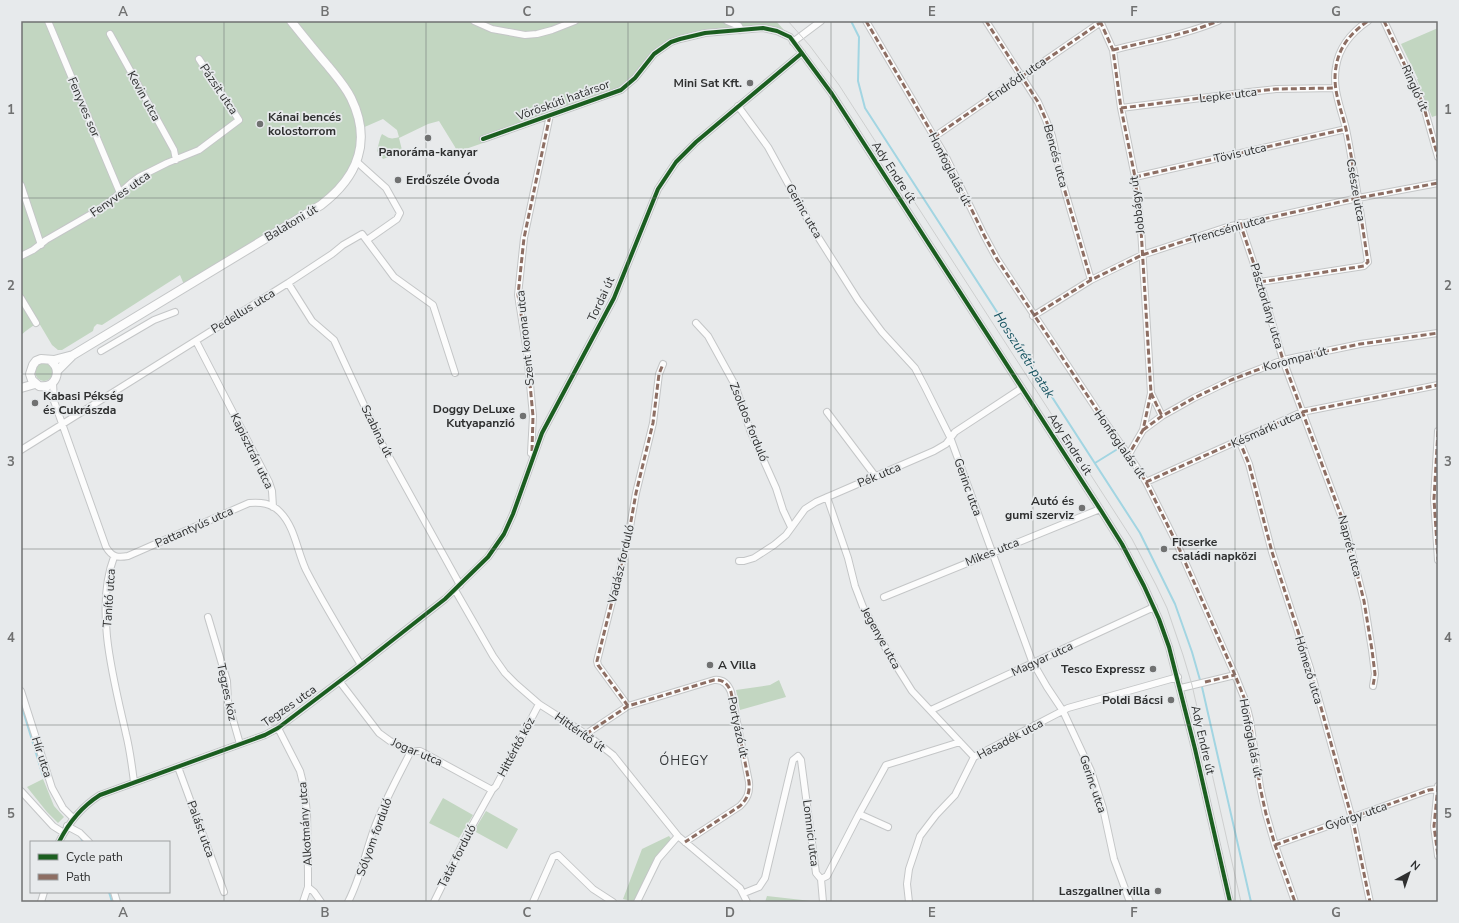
<svg xmlns="http://www.w3.org/2000/svg" width="1459" height="923" font-family="'Nunito Sans',sans-serif">
	<style>
		.green { fill: #c2d6c1 }
		.lines { fill: none; stroke-linecap: round; stroke-linejoin: round }
		.stream { stroke: #a2d5e2; stroke-width: 2 }
		.minor-casing { stroke: #c4c6c7; stroke-width: 8 }
		.major-casing { stroke: #c4c6c7; stroke-width: 10 }
		.minor { stroke: #fcfcfc; stroke-width: 6 }
		.major { stroke: #fcfcfc; stroke-width: 8 }
		.tram { stroke: #cecfcf; stroke-width: 1 }
		.quiet { stroke: #8d6e63; stroke-width: 3; stroke-dasharray: 6 3; stroke-linecap: butt }
		.cycleway-casing { stroke: #e7eaec; stroke-width: 6 }
		.cycleway { stroke: #1b5e20; stroke-width: 4 }
		.grid { fill: none; stroke: #707171; stroke-width: 1; stroke-opacity: 0.55 }
		.poi-dot { fill: #707171; stroke: #e7eaec; stroke-width: 1.5 }
		.labels { text-anchor: middle; dominant-baseline: central; stroke-width: 3.5; stroke-linejoin: round; paint-order: stroke }
		.street-label { font-size: 12px; fill: #2f3030; stroke: #e7eaec }
		.poi-label { font-size: 12px; font-weight: bold; fill: #2f3030; stroke: #e7eaec; text-anchor: end }
		.water-label { font-size: 13px; font-style: italic; fill: #14525f; stroke: #e7eaec }
		.neighbourhood-label { font-size: 13px; letter-spacing: 1px; fill: #363839; stroke: #e7eaec }
		.neatline { fill: none; stroke: #707171; stroke-width: 1.5 }
		.grid-label { font-size: 13px; text-anchor: middle; font-weight: bold; fill: #707171 }
	</style>
	<rect width="100%" height="100%" fill="#e8eaeb"/>
	<!-- green -->
	<path class="green" d="M21 21H776L784 30 782 32 770 29 705 33 666 46 629 84 550 114 483 143 457 152 455 147 439 121 428 124 399 138 402 150 400 153 383 159 377 151C378 147 380 137 382 134 389 138 390 140 399 137L397 130 383 119 360 129 359 153 335 194 185 287 180 275 102 325 97 324 94 327 93 331 62 350H58L52 345 39 323C34 324 26 331 21 335Z
		M1438 28V115L1432 117 1417 79H1418L1401 44Z
		M35 372a9 9 0 1 1 18 0a9 9 0 1 1-18 0Z
		M779 680 786 697 740 710 736 690 770 685Z
		M43 779 54 806 64 817 58 823 47 812 27 787Z
		M443 798 473 815 459 838 429 823Z
		M486 811 518 829 507 849 474 831Z
		M669 836 672 840C653 859 645 878 635 902L623 899 642 849Z
		M767 896 820 902H765Z"/>
	<g class="lines">
		<!-- stream -->
		<path class="stream" d="M851 21 859 37 858 81 865 108 1140 533 1175 604 1192 652 1202 687 1251 902
			M1095 463 1116 450
			M21 704 43 776
			M81 838 83 842
			M109 892 112 902"/>
		<!-- minor casing -->
		<g class="minor-casing">
			<path id="minor" d="M48 21 120 193
				M474 21 492 29 525 35 537 34 552 30 575 21
				M727 21 739 26 741 30
				M866 21 946 157 984 235 997 259 1101 416 1136 466 1146 482 1178 546 1235 675 1245 700 1250 720 1260 787 1266 814 1275 845 1295 902
				M986 21 1038 102 1046 120 1052 136 1062 181 1091 280
				M1100 21 1113 50 1121 108 1135 177 1141 229 1151 393 1143 430 1129 454
				M1384 21 1423 104 1438 157
				M110 34 174 150 176 160
				M793 42 821 21
				M1113 50C1148 41 1185 35 1218 21
				M738 106 768 147 813 229 858 300 882 332 915 368 925 387 950 437 1032 661 1047 687 1063 711 1091 771 1103 808 1114 859 1130 902
				M1121 108 1249 92 1276 89 1335 88
				M934 137 1101 22
				M483 139 621 90 635 78 654 54 671 42 680 39 705 33 763 28 777 31 790 37 832 94 1100 509 1122 544 1144 586 1159 619 1169 647 1195 749 1230 902
				M356 161 386 188 400 213 397 219 367 240
				M1135 177 1346 129
				M21 185 41 245
				M1240 223 1260 282 1283 360 1345 526 1364 601 1372 650 1375 674 1373 686
				M21 256 33 250 46 240 105 206 131 183 139 177 167 163 199 150 239 120 199 59
				M1260 282 1364 266 1368 262C1361 218 1355 173 1346 129 1341 108 1332 89 1336 67 1339 46 1352 32 1368 21
				M288 283 312 321 334 340 382 444 460 585
				M21 298 36 323
				M1033 316 1091 280 1142 255 1227 227 1358 198 1438 183
				M696 323 708 336 735 385 750 430 776 488 783 510 791 527
				M196 341 269 482 272 491 273 507
				M101 351 154 320 175 312
				M53 383 54 401
				M44 387 54 401 106 547C112 557 117 558 128 556L249 503C261 502 271 503 280 512 295 527 297 551 306 570 323 603 342 634 361 665
				M1151 393 1162 416
				M827 412 876 477
				M1143 430 1162 416 1194 398 1231 380 1283 360 1360 344 1438 333
				M1438 431 1434 499 1438 560
				M1239 440 1249 464 1272 552 1310 668 1354 826 1370 902
				M21 450 288 283 332 254 343 245 362 234 394 277 433 305 455 373
				M531 453 533 416 527 352 518 295 524 238 550 115
				M1146 482 1302 412 1438 385
				M827 497 848 558 855 586 863 607 890 656 912 691 974 757
				M114 557C94 609 114 681 126 734 130 750 132 766 134 782
				M739 561H744L754 558 774 545 786 535 805 509 816 502 934 451 946 444 955 432 1022 388
				M455 590 493 656 505 673 516 684 539 704 586 734 613 755 678 836 740 888 747 902
				M884 597 1100 509
				M208 617 227 681 228 702 240 744
				M340 682 379 733 390 741 401 746 411 751H420L424 753 492 790 468 833 434 902
				M1181 688 1235 675
				M21 691 52 788 63 808 73 818
				M628 706 598 665 597 661 628 538 636 493 653 423 659 374 663 364
				M931 710 1154 607
				M278 728 300 771 304 787 307 813 308 874V887L303 902
				M586 734 628 706 714 680C723 679 728 684 731 692L749 782C750 793 747 799 740 806L685 842
				M178 767 224 892
				M1438 786 1434 826 1438 856
				M492 790 496 786 539 704
				M21 791 53 826 64 833
				M859 814 888 827
				M67 826 80 833 89 842
				M59 842C69 822 81 807 100 795L265 735 278 728 361 665 445 599 488 557 504 534 513 514 542 433 614 298 658 189 676 162 696 142 802 53
				M1275 845 1429 790 1437 789
				M821 879 827 876 859 814 886 765 960 742
				M821 879 823 902
				M308 887 314 892 321 902
				M114 892 117 902
				M744 893 759 887 765 878 793 760 798 756 801 760 816 873 821 879
				M41 902 44 892
				M348 902C360 879 365 854 374 829 384 802 398 777 411 751
				M533 902 553 857 558 855 593 889 613 902
				M637 902 658 859 678 836
				M909 902 907 884 909 869 920 836 936 815 955 795 974 757 1068 708 1178 677"/>
		</g>
		<!-- major casing -->
		<g class="major-casing">
			<path id="major" d="M50 360C63 370 56 389 39 386L32 380 30 374 33 365 36 361 41 359 54 360 73 355
				M57 371 73 355 321 205C358 177 372 141 351 98 345 86 336 76 328 66 315 51 303 36 291 21
				M21 388 35 384"/>
		</g>
		<!-- minor -->
		<use href="#minor" class="minor"/>
		<!-- major -->
		<use href="#major" class="major"/>
		<!-- tram -->
		<path class="tram" d="M788 21 810 46 839 85 1114 511 1132 539 1156 585 1167 608 1183 655 1192 685 1241 902"/>
		<!-- quiet -->
		<path class="quiet" d="M866 21 946 157 984 235 997 259 1101 416 1136 466 1146 482 1178 546 1235 675 1245 700 1250 720 1260 787 1266 814 1275 845 1295 902
			M986 21 1038 102 1046 120 1052 136 1062 181 1091 280
			M1100 21 1113 50 1121 108 1135 177 1141 229 1151 393 1143 430 1129 454
			M1384 21 1423 104 1438 157
			M1113 50C1148 41 1185 35 1218 21
			M1121 108 1249 92 1276 89 1335 88
			M934 137 1101 22
			M1135 177 1346 129
			M1240 223 1260 282 1283 360 1345 526 1364 601 1372 650 1375 674 1373 686
			M1260 282 1364 266 1368 262C1361 218 1355 173 1346 129 1341 108 1332 89 1336 67 1339 46 1352 32 1368 21
			M1033 316 1091 280 1142 255 1227 227 1358 198 1438 183
			M1151 393 1162 416
			M1143 430 1162 416 1194 398 1231 380 1283 360 1360 344 1438 333
			M1438 431 1434 499 1438 560
			M1239 440 1249 464 1272 552 1310 668 1354 826 1370 902
			M532 451 533 416 527 352 518 295 524 238 550 115
			M1146 482 1302 412 1438 385
			M1205 682 1235 675
			M628 706 598 665 597 661 628 538 636 493 653 423 659 374 663 364
			M586 734 628 706 714 680C723 679 728 684 731 692L749 782C750 793 747 799 740 806L685 842
			M1438 786 1434 826 1438 856
			M1275 845 1429 790 1437 789"/>
		<!-- cycleway casing -->
		<g class="cycleway-casing">
			<path id="cycleway" d="M483 139 621 90 635 78 654 54 671 42 680 39 705 33 763 28 777 31 790 37 832 94 1100 509 1122 544 1144 586 1159 619 1169 647 1195 749 1230 902
				M59 842C69 822 81 807 100 795L265 735 278 728 361 665 445 599 488 557 504 534 513 514 542 433 614 298 658 189 676 162 696 142 802 53"/>
		</g>
		<!-- cycleway -->
		<use href="#cycleway" class="cycleway"/>
	</g>
	<!-- grid -->
	<path class="grid" d="M224 21V902M426 21V902M628 21V902M831 21V902M1033 21V902M1235 21V902M21 198H1438M21 374H1438M21 549H1438M21 725H1438"/>
	<!-- markers -->
	<g class="poi-dot">
		<circle cx="750" cy="83" r="4"/>
		<circle cx="260" cy="124" r="4"/>
		<circle cx="428" cy="138" r="4"/>
		<circle cx="398" cy="180" r="4"/>
		<circle cx="35" cy="403" r="4"/>
		<circle cx="523" cy="416" r="4"/>
		<circle cx="1082" cy="508" r="4"/>
		<circle cx="1164" cy="549" r="4"/>
		<circle cx="710" cy="665" r="4"/>
		<circle cx="1153" cy="669" r="4"/>
		<circle cx="1171" cy="700" r="4"/>
		<circle cx="1158" cy="891" r="4"/>
	</g>
	<g class="labels">
		<!-- street labels -->
		<g class="street-label">
			<text transform="translate(1017 79) rotate(-35)">Endrődi utca</text>
			<text transform="translate(1415 88) rotate(66)">Ringló út</text>
			<text transform="translate(219 89) rotate(56)">Pázsit utca</text>
			<text transform="translate(1228 95) rotate(-7)">Lepke utca</text>
			<text transform="translate(144 96) rotate(61)">Kevin utca</text>
			<text transform="translate(563 100) rotate(-20)">Vöröskúti határsor</text>
			<text transform="translate(84 107) rotate(67)">Fenyves sor</text>
			<text transform="translate(1240 153) rotate(-13)">Tövis utca</text>
			<text transform="translate(1056 156) rotate(75)">Bencés utca</text>
			<text transform="translate(950 169) rotate(63)">Honfoglalás út</text>
			<text transform="translate(894 172) rotate(57)">Ady Endre út</text>
			<text transform="translate(1356 190) rotate(80)">Csésze utca</text>
			<text transform="translate(120 194) rotate(-35)">Fenyves utca</text>
			<text transform="translate(1137 205) rotate(-97)">Jobbágy út</text>
			<text transform="translate(804 211) rotate(60)">Gerinc utca</text>
			<text transform="translate(291 223) rotate(-31)">Balatoni út</text>
			<text transform="translate(1228 229) rotate(-16)">Trencséni utca</text>
			<text transform="translate(601 299) rotate(-65)">Tordai út</text>
			<text transform="translate(1267 306) rotate(73)">Pásztorlány utca</text>
			<text transform="translate(243 311) rotate(-32)">Pedellus utca</text>
			<text transform="translate(525 338) rotate(-96)">Szent korona utca</text>
			<text transform="translate(1295 359) rotate(-15)">Korompai út</text>
			<text transform="translate(749 422) rotate(68)">Zsoldos forduló</text>
			<text transform="translate(1266 429) rotate(-24)">Késmárki utca</text>
			<text transform="translate(377 431) rotate(64)">Szabina út</text>
			<text transform="translate(1070 444) rotate(57)">Ady Endre út</text>
			<text transform="translate(1120 444) rotate(55)">Honfoglalás út</text>
			<text transform="translate(252 451) rotate(64)">Kapisztrán utca</text>
			<text transform="translate(879 475) rotate(-23)">Pék utca</text>
			<text transform="translate(968 487) rotate(70)">Gerinc utca</text>
			<text transform="translate(194 527) rotate(-24)">Pattantyús utca</text>
			<text transform="translate(1350 546) rotate(75)">Naprét utca</text>
			<text transform="translate(992 552) rotate(-22)">Mikes utca</text>
			<text transform="translate(621 564) rotate(-77)">Vadász forduló</text>
			<text transform="translate(109 598) rotate(-86)">Tanító utca</text>
			<text transform="translate(881 638) rotate(61)">Jegenye utca</text>
			<text transform="translate(1042 659) rotate(-25)">Magyar utca</text>
			<text transform="translate(1309 670) rotate(73)">Hómező utca</text>
			<text transform="translate(227 692) rotate(78)">Tegzes köz</text>
			<text transform="translate(289 706) rotate(-35)">Tegzes utca</text>
			<text transform="translate(738 727) rotate(78)">Portyázó út</text>
			<text transform="translate(580 732) rotate(35)">Hittérítő út</text>
			<text transform="translate(1251 738) rotate(79)">Honfoglalás út</text>
			<text transform="translate(1010 739) rotate(-28)">Hasadék utca</text>
			<text transform="translate(1203 740) rotate(77)">Ady Endre út</text>
			<text transform="translate(516 747) rotate(-62)">Hittérítő köz</text>
			<text transform="translate(417 752) rotate(23)">Jogar utca</text>
			<text transform="translate(42 757) rotate(72)">Hír utca</text>
			<text transform="translate(1093 784) rotate(71)">Gerinc utca</text>
			<text transform="translate(1356 816) rotate(-19)">György utca</text>
			<text transform="translate(305 824) rotate(-94)">Alkotmány utca</text>
			<text transform="translate(201 829) rotate(70)">Palást utca</text>
			<text transform="translate(811 833) rotate(83)">Lomnici utca</text>
			<text transform="translate(374 837) rotate(-70)">Sólyom forduló</text>
			<text transform="translate(457 856) rotate(-63)">Tatár forduló</text>
		</g>
		<!-- poi labels -->
		<g class="poi-label">
			<text x="742" y="83">Mini Sat Kft.</text>
			<text x="268" y="117" text-anchor="start">Kánai bencés<tspan x="268" dy="14">kolostorrom</tspan></text>
			<text x="428" y="152" text-anchor="middle">Panoráma-kanyar</text>
			<text x="406" y="180" text-anchor="start">Erdőszéle Óvoda</text>
			<text x="43" y="396" text-anchor="start">Kabasi Pékség<tspan x="43" dy="14">és Cukrászda</tspan></text>
			<text x="515" y="409">Doggy DeLuxe<tspan x="515" dy="14">Kutyapanzió</tspan></text>
			<text x="1074" y="501">Autó és<tspan x="1074" dy="14">gumi szerviz</tspan></text>
			<text x="1172" y="542" text-anchor="start">Ficserke<tspan x="1172" dy="14">családi napközi</tspan></text>
			<text x="718" y="665" text-anchor="start">A Villa</text>
			<text x="1145" y="669">Tesco Expressz</text>
			<text x="1163" y="700">Poldi Bácsi</text>
			<text x="1150" y="891">Laszgallner villa</text>
		</g>
		<!-- water labels -->
		<g class="water-label">
			<text transform="translate(1024 355) rotate(57)">Hosszúréti-patak</text>
		</g>
		<!-- neighbourhood labels -->
		<g class="neighbourhood-label">
			<text x="684" y="761">ÓHEGY</text>
		</g>
	</g>
	<!-- border -->
	<rect width="1459" height="923" fill="none" stroke="#e7eaec" stroke-width="44"/>
	<!-- legend -->
	<rect x="30" y="841" width="140" height="52" fill="#e7eaec" stroke="#9da0a1"/>
	<rect x="38" y="854" width="20" height="6" fill="#1b5e20" stroke="#9da0a1"/>
	<text x="66" y="861" font-size="12" fill="#2f3030">Cycle path</text>
	<rect x="38" y="874" width="20" height="6" fill="#8d6e63" stroke="#9da0a1"/>
	<text x="66" y="881" font-size="12" fill="#2f3030">Path</text>
	<!-- north arrow -->
	<g transform="translate(1409 873) rotate(40)" stroke="#e7eaec" stroke-width="3" paint-order="stroke">
	<path d="M0-3L7 15L0 10L-7 15Z" fill="#2f3030"/>
	<text y="-6" font-size="11" font-weight="bold" text-anchor="middle" fill="#2f3030">N</text>
	</g>
	<rect x="22" y="22" width="1415" height="879" class="neatline"/>
	<g class="grid-label">
		<text x="123" y="16">A</text>
		<text x="325" y="16">B</text>
		<text x="527" y="16">C</text>
		<text x="730" y="16">D</text>
		<text x="932" y="16">E</text>
		<text x="1134" y="16">F</text>
		<text x="1336" y="16">G</text>
		<text x="11" y="114">1</text>
		<text x="1448" y="114">1</text>
		<text x="11" y="290">2</text>
		<text x="1448" y="290">2</text>
		<text x="11" y="466">3</text>
		<text x="1448" y="466">3</text>
		<text x="11" y="642">4</text>
		<text x="1448" y="642">4</text>
		<text x="11" y="818">5</text>
		<text x="1448" y="818">5</text>
		<text x="123" y="917">A</text>
		<text x="325" y="917">B</text>
		<text x="527" y="917">C</text>
		<text x="730" y="917">D</text>
		<text x="932" y="917">E</text>
		<text x="1134" y="917">F</text>
		<text x="1336" y="917">G</text>
	</g>
</svg>
